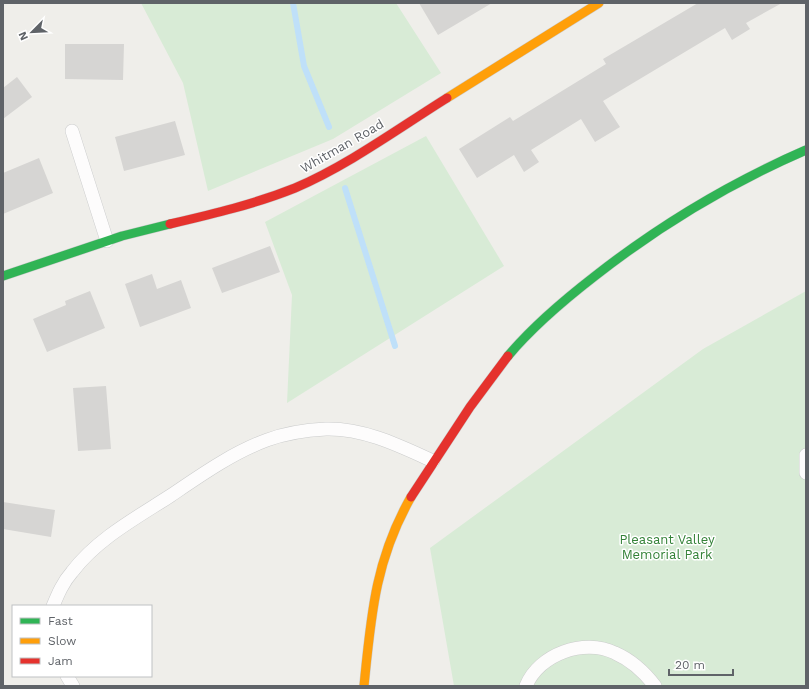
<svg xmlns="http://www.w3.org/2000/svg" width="809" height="689" font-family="'Work Sans',sans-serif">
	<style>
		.green { fill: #d8ebd6 }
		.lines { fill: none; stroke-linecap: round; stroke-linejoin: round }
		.stream { stroke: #bfe0f9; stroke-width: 6 }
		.building { fill: #d6d5d3 }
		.lane-casing { stroke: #cbcccc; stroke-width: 14 }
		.fast-casing { stroke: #cacacb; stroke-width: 10 }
		.slow-casing { stroke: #cacacb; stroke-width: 10 }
		.jam-casing { stroke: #cacacb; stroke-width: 10 }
		.lane { stroke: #fdfcfc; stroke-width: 13 }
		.fast { stroke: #30b455; stroke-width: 9 }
		.slow { stroke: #ff9f0a; stroke-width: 9 }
		.jam { stroke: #e5322d; stroke-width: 9 }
		.labels { text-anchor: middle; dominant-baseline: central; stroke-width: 3; stroke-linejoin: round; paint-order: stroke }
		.street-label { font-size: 13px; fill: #5f6368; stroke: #fff }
		.park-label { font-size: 13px; fill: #348238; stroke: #fff }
	</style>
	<rect width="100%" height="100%" fill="#efeeea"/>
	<!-- green -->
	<path class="green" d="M141 3H396L441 73 333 139 208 191 183 83Z
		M426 136 504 266 287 403 292 295 265 222Z
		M806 291V686H454L430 548 703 349Z"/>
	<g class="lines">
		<!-- stream -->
		<path class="stream" d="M293 3 304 66 329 127
			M345 188 395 346"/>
	</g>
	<!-- building -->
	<path class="building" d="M419 3H492L438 35Z
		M698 3H782L746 23 750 29 732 40 725 28 603 101 620 127 595 142 581 119 531 150 539 162 524 172 514 155 477 178 459 149 510 117 513 121 606 64 603 59Z
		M65 44H124L123 80 65 79Z
		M17 77 32 97 3 119V88Z
		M175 121 185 155 124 171 115 137Z
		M39 158 53 193 3 214V173Z
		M270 246 280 272 222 293 212 268Z
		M152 274 157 289 181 280 191 308 140 327 125 284Z
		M90 291 105 328 47 352 33 319 66 305 65 301Z
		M106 386 111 449 78 451 73 388Z
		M3 502 55 510 51 537 3 529Z"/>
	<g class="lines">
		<!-- lane casing -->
		<g class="lane-casing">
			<path id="lane" d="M72 131 107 241
				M806 455V473
				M53 606C58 594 63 582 72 572 97 539 136 518 170 496 201 475 232 453 267 440 286 433 306 430 326 429 364 428 400 446 433 461
				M67 676 73 686
				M526 686C539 654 584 638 615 653 631 660 645 673 655 686"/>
		</g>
		<!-- fast casing -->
		<g class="fast-casing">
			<path id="fast" d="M3 276 122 236 170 224
				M508 356C533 326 564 300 595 276 660 225 730 183 806 150"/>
		</g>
		<!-- slow casing -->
		<g class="slow-casing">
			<path id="slow" d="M447 98 599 3
				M364 686C371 616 375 560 411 497"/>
		</g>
		<!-- jam casing -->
		<g class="jam-casing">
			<path id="jam" d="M170 224C213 214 255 204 295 188 347 166 399 128 447 98
				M411 497 470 407 508 356"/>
		</g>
		<!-- lane -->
		<use href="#lane" class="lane"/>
		<!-- fast -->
		<use href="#fast" class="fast"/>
		<!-- slow -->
		<use href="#slow" class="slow"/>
		<!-- jam -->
		<use href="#jam" class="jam"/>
	</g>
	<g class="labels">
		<!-- street labels -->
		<g class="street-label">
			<text transform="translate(342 146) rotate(-30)">Whitman Road</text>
		</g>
		<!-- park labels -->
		<g class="park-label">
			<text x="667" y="539">Pleasant Valley<tspan x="667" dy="15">Memorial Park</tspan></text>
		</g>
	</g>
	<!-- border -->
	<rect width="809" height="689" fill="none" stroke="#5f6368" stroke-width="8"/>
	<!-- legend -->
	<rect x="12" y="605" width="140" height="72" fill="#ffffff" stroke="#bfc1c3"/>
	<rect x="20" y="618" width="20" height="6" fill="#30b455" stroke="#bfc1c3"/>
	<text x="48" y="625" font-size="12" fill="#5f6368">Fast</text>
	<rect x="20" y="638" width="20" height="6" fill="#ff9f0a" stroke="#bfc1c3"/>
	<text x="48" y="645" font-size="12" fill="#5f6368">Slow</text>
	<rect x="20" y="658" width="20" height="6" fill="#e5322d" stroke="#bfc1c3"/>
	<text x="48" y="665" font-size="12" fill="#5f6368">Jam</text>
	<!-- north arrow -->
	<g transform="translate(32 32) rotate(246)" stroke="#ffffff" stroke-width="3" paint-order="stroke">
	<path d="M0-3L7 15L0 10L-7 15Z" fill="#5f6368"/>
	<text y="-6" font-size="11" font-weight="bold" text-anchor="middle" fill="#5f6368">N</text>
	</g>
	<!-- scale -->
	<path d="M669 669v6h64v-6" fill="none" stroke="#5f6368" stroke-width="2"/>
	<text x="675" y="669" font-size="12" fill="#5f6368" stroke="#ffffff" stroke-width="3" paint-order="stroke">20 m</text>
</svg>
